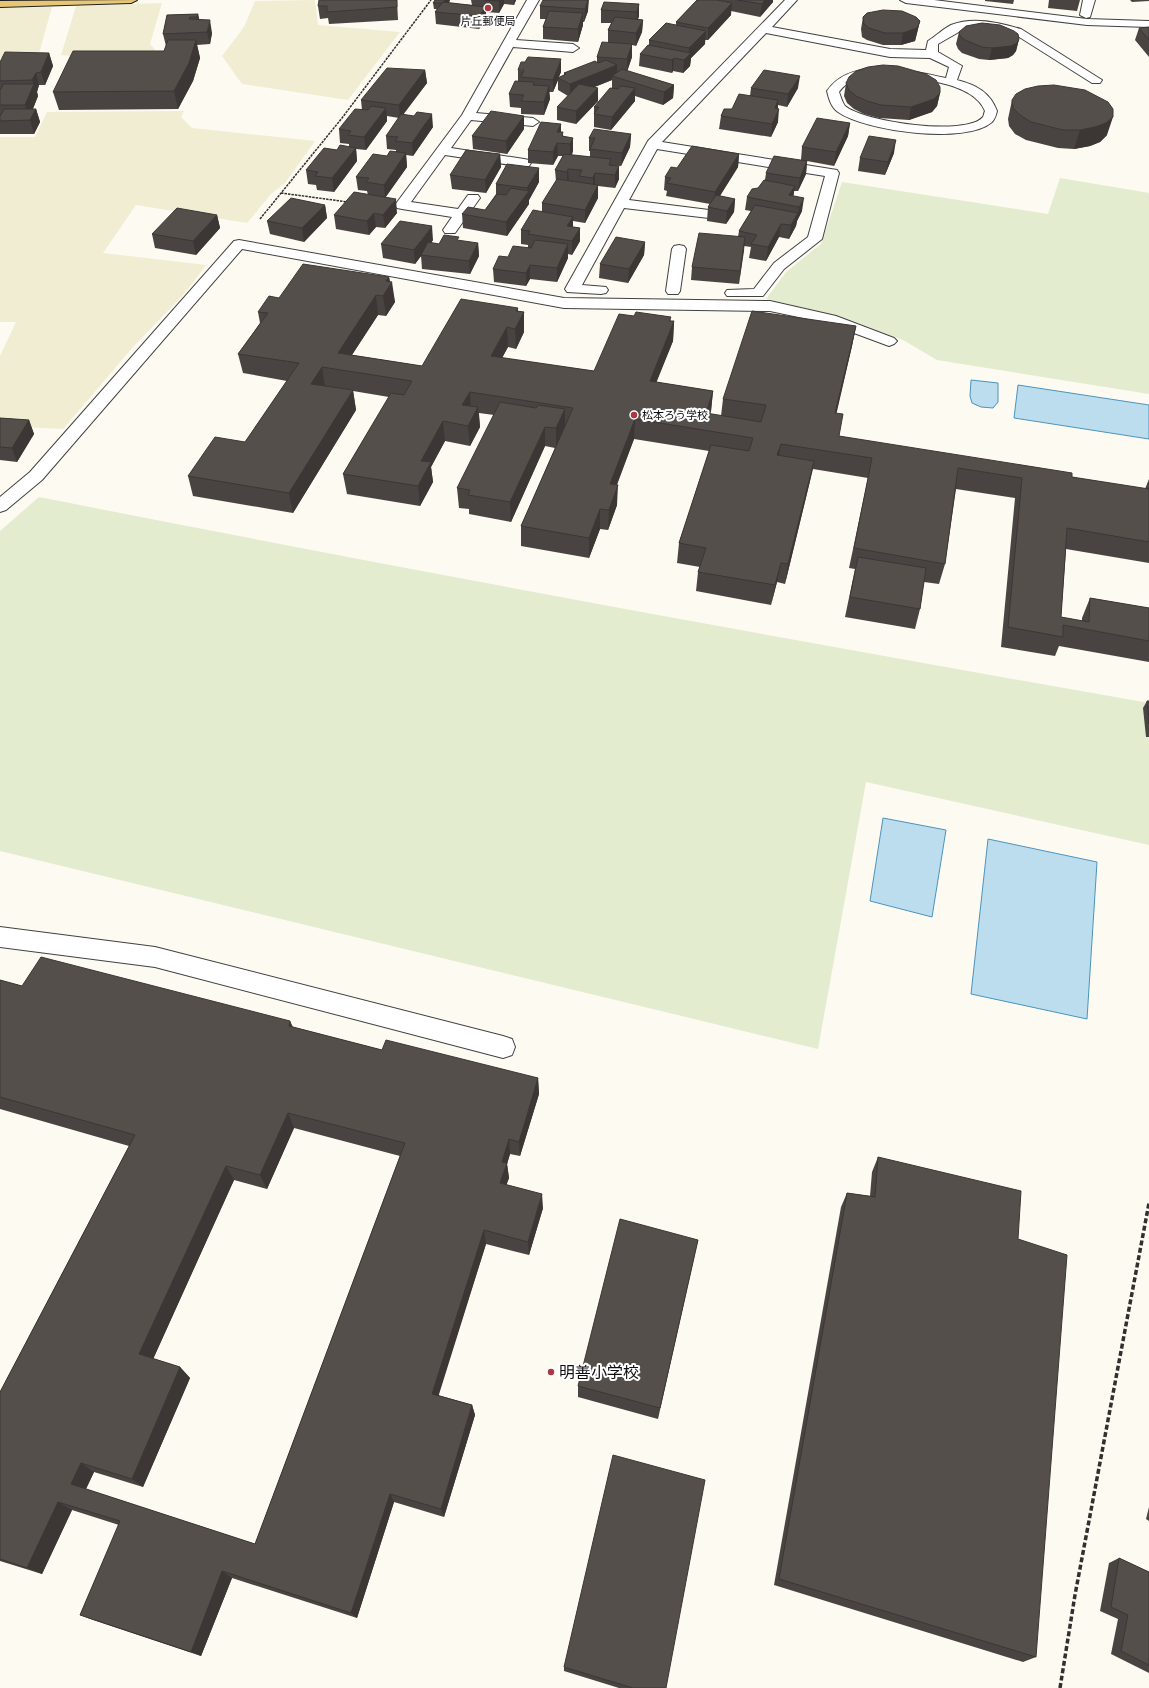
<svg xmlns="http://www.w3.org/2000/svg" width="1149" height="1688" font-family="'Times New Roman','Noto Sans JP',serif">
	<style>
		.farmland { fill: #f0edd3 }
		.pitch { fill: #e3eccf }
		.water { fill: #bde; stroke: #4b94bc }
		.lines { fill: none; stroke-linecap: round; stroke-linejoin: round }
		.minor-casing { stroke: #414141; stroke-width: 2 }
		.major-casing { stroke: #1f1f1f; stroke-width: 2 }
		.path-far1 { stroke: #303030; stroke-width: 1.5; stroke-dasharray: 2.5 1; stroke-linecap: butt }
		.path { stroke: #303030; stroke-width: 3.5; stroke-dasharray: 5 2.5; stroke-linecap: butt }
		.minor { fill: #fff; fill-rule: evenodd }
		.major { fill: #e7c776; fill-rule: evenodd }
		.wall { fill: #494441; fill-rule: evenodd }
		.shaded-wall { fill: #3c3735 }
		.building { fill: #554f4c; stroke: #3c3735; fill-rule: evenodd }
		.poi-dot { fill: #ac3742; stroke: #fff; stroke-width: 1.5 }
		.labels { text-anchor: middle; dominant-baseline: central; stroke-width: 4; stroke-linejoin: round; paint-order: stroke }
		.far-poi-label { font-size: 11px; fill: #0e0e0e; stroke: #fff }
		.near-poi-label { font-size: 16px; fill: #0e0e0e; stroke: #fff; text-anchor: start }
	</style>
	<rect width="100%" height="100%" fill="#fdfaf1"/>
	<!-- farmland -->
	<path class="farmland" d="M315 0 318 25 400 32 348 100 242 84 222 56 244 27 255 1Z
		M162 3 150 44 157 52 83 57 61 55 76 6Z
		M52 7 38 57 0 58V8Z
		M184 111 181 117 192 128 315 141 285 183 271 194 247 223 136 205 103 253 206 265 184 294 133 347 63 429 0 426V356L16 322H0V137H35L47 112Z"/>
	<!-- pitch -->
	<path class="pitch" d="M1060 178 1149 193V394L937 360 903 340 841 317 766 299 786 272 821 244 842 182 1048 214Z
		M39 497C408 570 778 638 1149 703V845L866 782 818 1049 0 851V531Z"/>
	<!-- water -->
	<path class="water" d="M971 380 998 383V402L993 408 981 407 972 403 970 396Z
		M1018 385 1149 405V439L1014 418Z
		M883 818 946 830 932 917 870 901Z
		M988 839 1097 862 1087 1019 971 994Z"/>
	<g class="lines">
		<!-- minor casing -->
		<g class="minor-casing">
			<path id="minor" d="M527 0H539L516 40 573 44 579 48 573 52 513 47 476 113 533 118 539 122 533 126 471 120 451 148 524 159 529 160 531 163 529 166 524 167 445 155 411 202 458 209 468 195H478L480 198 455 233H445L443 230 452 217 402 209 397 208 395 205 462 115Z
				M785 0H797L772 27 890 49 926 50 928 41C936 36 943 29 951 25 974 16 999 23 1021 29L1102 80 1100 83H1092L1013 33 1007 32 986 28 964 29 938 44V52L962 66 957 80C976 85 990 92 997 111 996 115 995 119 992 122 966 145 865 131 838 112 831 107 829 99 827 91 852 55 910 71 946 78L949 67 930 58 890 57 766 33 662 142 837 170 839 173 822 239 784 269 763 296H727L725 293 727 290 754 289 774 263 808 237 825 176 657 149 629 200 709 210 714 211 716 214 714 217 709 218 624 208 582 285 606 287 608 290 606 293 601 294 567 292 565 289 648 141ZM879 76C908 77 973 80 985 111 984 113 984 115 983 117 966 137 864 122 845 106 842 102 841 97 839 92 849 78 864 77 879 76Z
				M900 0H934L1087 19 1149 21V27L1087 25 906 3Z
				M1083 0H1095L1090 17 1086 18 1080 15Z
				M239 240 564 298 770 301 836 316 894 338 897 341 894 344 889 346 827 323 770 311 564 308 242 249 42 480 6 510 0 512V497L30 472 234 241Z
				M679 245 684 246 686 249 680 291 678 294H668L666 291 672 249 674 246Z
				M0 927 155 947 503 1036 512 1039 515 1047 512 1055 503 1058 155 967 0 947Z"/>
		</g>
		<!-- major casing -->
		<g class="major-casing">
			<path id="major" d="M137 0 131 3 0 7V1Z"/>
		</g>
		<!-- path-far1 -->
		<path class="path-far1" d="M281 193 348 202
			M260 219 342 118 431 0"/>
		<!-- path -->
		<path class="path" d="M1060 1688 1075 1595 1149 1203"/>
		<!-- minor -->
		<use href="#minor" class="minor"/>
		<!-- major -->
		<use href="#major" class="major"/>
	</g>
	<!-- wall -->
	<path class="wall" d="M397 0 398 20 329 24 328 18 320 19 318 6Z
		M435 0H450L449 3 472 5 471 0H516L514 5 504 4 499 13 486 12V19L479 29 436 24 435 12 437 9H434L433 3Z
		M589 0 588 11 584 22H583V25L578 42 543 39V27L546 19H540V6Z
		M697 0H773V2L760 17 731 11V15L708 40H705V44L691 58 690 66 683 73 673 71 672 73 639 66 640 54 649 45V40L676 25V22Z
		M985 0H1014L1013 4 985 1Z
		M1049 0H1080L1077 11 1048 8Z
		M1130 0H1149V1L1132 2Z
		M639 4V16L638 19 643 20 642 32 636 46 632 45V57L627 71 674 85 673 98 663 105 635 96V101L611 130 594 127V107L612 88V80L594 87 598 101 576 124 557 120V107L568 96 558 90V80L553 92H549L550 99 544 115 521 114V108L510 107 509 94 518 81V70L561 72 559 77 564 75V73L597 62V57L608 43V30L611 23H601V10Z
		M198 14 199 20 212 33 210 44 197 45 200 58 193 81 178 109 59 110 53 92 164 51 166 46 163 34 167 15Z
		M863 17 920 21 915 41 901 45H883L867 40 862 37 861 29Z
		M1149 27V57L1135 40 1139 28Z
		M959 32 1019 39 1016 51 1013 55 1008 58 989 60 979 59 962 53 958 49 956 44Z
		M49 53 53 66 45 85H39L37 92 38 96 33 109H36L40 122 34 134H0V62Z
		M425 70 427 83 403 115 433 127 413 156 406 155 407 167 385 198 397 213 385 228 376 227 369 235 336 229 334 215 368 195 367 191 358 190 356 177 387 156 396 152V150L387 149 386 136 399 118 387 116V121L366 150 356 149 357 161 334 192 317 190 316 185 308 184 306 170 337 150 349 147V144L340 143 339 129 362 110 361 100Z
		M846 83 940 93 937 106 932 112 909 120 879 118 864 114 854 109 847 103 844 96Z
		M751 88H798L787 107 778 105V122L771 137 719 129 721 116 732 109 750 96Z
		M1012 100 1107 135 1100 142 1090 146 1074 149 1058 148 1026 140 1015 134 1009 126 1008 119Z
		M524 116V129L507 154 473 149 472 136Z
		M850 123 848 136 834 166 807 161 806 174 798 191H794L793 196 802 211 797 221 796 226 789 239 779 237 766 261 749 258 751 247 744 246 739 284 691 280 692 267 738 237 739 231 751 211 745 210 747 197 758 188 765 180 766 173 801 160 802 147Z
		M561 124V132L564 137 573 138V151L572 155 590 157V151H589V138L631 134 630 147 621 166 611 165 619 166V179L615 188 598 186V198L585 223 573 221V227L580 228V241L572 255 568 254V258L557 282 530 279 526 286 494 282 493 269 508 257 531 248H528V245L521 244V230L542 212V203L556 181 555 170 563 156H558L553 165 528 163V150Z
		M894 153 885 175 858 171 860 158Z
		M500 154 501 167 486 193 452 189 450 175Z
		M739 154 738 167 720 196 735 199 734 212 726 224 707 221 708 207 710 204 666 196 667 191 664 190 665 177 677 168Z
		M539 182 529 200V204L507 236 463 228 462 214 485 210 496 194V184Z
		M325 205 327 218 304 242 270 234 267 221Z
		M217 215 220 228 196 255 155 248 152 234Z
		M433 240 431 243 439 244 478 243 479 256 470 274 422 269 421 256 415 264 383 258 381 244Z
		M645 242 644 255 628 283 599 278 600 264Z
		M389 277 395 302 386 316 378 315 352 355 422 366 518 311 524 312V332L516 349 508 347 502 358 594 371 670 321H674L673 341 656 382 713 391 711 411 710 414 721 416 723 399 856 326 852 346 836 413 839 436 1072 477 1145 489 1149 479V563L1066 549 1061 617 1082 621V618L1090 598 1149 608V662L1059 646 1055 656 1001 647 1015 498 956 489 945 564 939 584 924 582 920 609 915 629 845 617 855 569 849 568 868 478 813 469 810 481 785 584 777 582 771 605 696 591 698 572 700 567 677 563 679 543 709 451 634 439 617 485V505L608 530 600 529 589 558 521 546V526L555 448 545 446 511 522 469 514V509L459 508 457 488 494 415 479 413 480 427 470 446 445 441 431 467 433 482 420 506 347 494 343 474 389 397 353 391 356 410 293 513 193 496 188 476 245 442 287 381 243 373 238 354 260 323 258 312 279 298Z
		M0 418 29 420 34 434 17 462 0 460Z
		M1147 701H1149V737H1146L1143 708Z
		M0 980 22 986 290 1021 293 1027 382 1050 538 1078 539 1094 520 1156 510 1154 507 1164 509 1178 506 1185 543 1208 529 1255 486 1244 438 1395 472 1405 475 1415 444 1517 394 1502 357 1618 232 1578 201 1656 93 1620 80 1615 119 1525 72 1510 42 1574 0 1561V1392L129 1146 0 1109ZM294 1128 400 1156 255 1544 86 1489 94 1472 143 1487 190 1378 180 1367 153 1359 234 1180 267 1189Z
		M878 1157 1018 1239 1036 1657 1023 1662 774 1585 841 1207 847 1193 870 1196 872 1172Z
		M698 1240 658 1419 578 1397V1386Z
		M1149 1507V1521L1146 1519Z
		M1119 1558 1149 1572V1673L1111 1654 1118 1619 1100 1611 1109 1563Z
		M564 1667 666 1688H619L564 1671Z"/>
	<!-- shaded-wall -->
	<path class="shaded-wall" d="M446 0H450L444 10 443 4Z
		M499 0H504V4L499 13Z
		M514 0H516L514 5Z
		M588 0V11L584 22 585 9Z
		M765 0H773V2L760 17 762 4Z
		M732 3 731 15 708 40V28Z
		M639 4V16L636 25 637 12Z
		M486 7V19L479 29V16Z
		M583 13V25L578 42V29Z
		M198 14 201 26 200 29 197 17Z
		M210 20 212 33 210 44 207 32Z
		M643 20 642 32 636 46V33Z
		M920 21 915 41 901 45 903 33Z
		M706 31 705 44 691 58 690 66 683 73 684 60 689 55V48Z
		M1019 39 1016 51 1013 55 1008 58 989 60 992 48Z
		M196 40 200 58 193 81 178 109 174 91Z
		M632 44V57L627 72V59Z
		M49 53 53 66 45 85 41 72Z
		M674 58 673 71 672 73V60Z
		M561 59V72L558 78V80L553 92V80Z
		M617 65V77L612 76V80L570 97V84Z
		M425 70 427 83 400 118 399 105Z
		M36 73 39 85 37 92 38 96 29 118 25 105 34 85 32 80Z
		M800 76 798 88 787 107 788 94Z
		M674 85 673 98 663 105 664 92Z
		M549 86 550 99 544 115V102Z
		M598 88V101L576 124V111Z
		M635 88V101L611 130 612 117Z
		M940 93 937 106 932 112 909 120 911 107Z
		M778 100 777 113 775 108Z
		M386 108 387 121 366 150 364 137Z
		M36 109 40 122 34 134 30 120Z
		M779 109 778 122 771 137 772 124Z
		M432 114 433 127 413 156 412 143Z
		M524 116V129L507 154 506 141Z
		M1113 117 1107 135 1100 142 1090 146 1074 149 1080 130Z
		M850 123 848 136 834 166 836 152Z
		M561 124V137L557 143 558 156 553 165V152L557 132Z
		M631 134 630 147 621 166 622 153Z
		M573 138V151L570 157V144Z
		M896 140 894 153 885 175 888 162Z
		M356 148 357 161 334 192 332 178Z
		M406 153 407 167 385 198 384 185Z
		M500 154 501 167 486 193 485 180Z
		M739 154 738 167 714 205 715 192Z
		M807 161 806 174 798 191 800 178Z
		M619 166V179L615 188V175Z
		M539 168V182L529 200V204L507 236 506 222 528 192 527 188Z
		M568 169 569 182 567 185V172Z
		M595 173V186L593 191V178Z
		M598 185V198L585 223V210Z
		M795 186 793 199 789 195Z
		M804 198 802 211 797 221 796 226 789 239 791 225 798 213 799 207Z
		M396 199 397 213 385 228 383 215Z
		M735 199 734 212 726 224 727 211Z
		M325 205 327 218 304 242 302 228Z
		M374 213 376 227 369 235 367 221Z
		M217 215 220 228 196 255 193 241Z
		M573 217V230L567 226Z
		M781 224 779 237 766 261 768 247Z
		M432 226 433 240 415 264 414 250Z
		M580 228V241L572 255V241Z
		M745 237 744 251 739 284 740 271Z
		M645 242 644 255 628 283 629 269Z
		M478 243 479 256 470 274 469 261Z
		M568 244V258L557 282V268Z
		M530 265V279L526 286V273Z
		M389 277 390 285 392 282 395 302 386 316 383 296 386 281Z
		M376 295 378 315 342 370 338 353Z
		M518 308V323L524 312V332L516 349 515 329 516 311Z
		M671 317 670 332 674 321 673 341 649 401 650 381Z
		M856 326 852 346 832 433 835 413Z
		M507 327 508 347 492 376 491 356Z
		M322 367 325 387 311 384Z
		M353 390 356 410 293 513 289 493Z
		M713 391 711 411 705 430 706 413Z
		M470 392 471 412 462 405Z
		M478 407 480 427 470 446 468 426Z
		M565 409V429L556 448V428Z
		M635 419 634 439 609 504 610 484Z
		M29 420 34 434 17 462 12 448Z
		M443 421 445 441 431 467 433 482 420 506 418 486 421 461Z
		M545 427V446L511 522 510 502Z
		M781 444 778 463 777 455Z
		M814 461 810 481 785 584 788 564Z
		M618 485 617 505 608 530 609 510Z
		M600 509V529L589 558V538Z
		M781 563 777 582 771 605 775 585Z
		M290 1021 296 1038 289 1026Z
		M538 1078 539 1094 520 1156 519 1142Z
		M288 1113 294 1128 267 1189 260 1175Z
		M509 1139 510 1154 507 1164 509 1178 502 1197 500 1183 502 1162Z
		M226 1166 234 1180 150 1366 139 1354Z
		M542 1194 543 1208 529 1255 528 1242Z
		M484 1230 486 1244 436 1404 432 1394Z
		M180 1367 190 1378 143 1487 132 1479Z
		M472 1405 475 1415 444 1517 441 1509Z
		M81 1463 94 1472 84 1493 71 1484Z
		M390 1494 394 1502 357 1618 351 1613Z
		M58 1502 72 1510 42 1574 27 1568Z
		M222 1571 232 1578 201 1656 191 1652Z"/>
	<!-- building -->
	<path class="building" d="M319 0H397V7L327 12V6H318Z
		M435 0H446L444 2H443L441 3H433Z
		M484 0H499V1Z
		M543 0H588L585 9 540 6Z
		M697 0H717L732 3 708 28 676 22Z
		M737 0H765L762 4Z
		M443 2 486 7 479 16 435 12Z
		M604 2 639 4 637 12 601 10Z
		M883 10 902 11 916 17 920 21 917 28 903 33H885L869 28 864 24 863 17 867 13Z
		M549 11 583 13 578 29 543 27Z
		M198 14 197 17H190L189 19 210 20 207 32 163 34 167 15Z
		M615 17 643 20 636 33 608 30Z
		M666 23 706 31 689 48 649 40Z
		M982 23 1000 25 1014 31 1018 34 1019 39 1017 43 1011 46 992 48 982 47 965 40 960 36 959 32 966 26Z
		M1149 27V40L1139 28Z
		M168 40H196L189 63 174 91 53 92 73 51H164Z
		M602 42 632 44 627 59 597 57Z
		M648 45 691 53 684 60 674 58 672 60 640 54Z
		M5 52 49 53 41 72 36 73 32 80 0 81V62Z
		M528 57 561 59 553 80 521 77 524 70H518L521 62H525Z
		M606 60 617 65 570 84 558 78 566 74 564 73 595 61 598 63Z
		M883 65 898 66 926 74 936 80 940 87V93L934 99 911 107 881 105 867 101 856 96 849 90 846 83 849 77 856 71 868 67Z
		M387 68 425 70 399 105 361 100Z
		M622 69 674 85 664 92 612 76Z
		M764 70 800 76 788 94 751 88Z
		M515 81 534 82 533 85 549 86 544 102 521 101 524 95 509 94Z
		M3 84H34L25 105H0V89H1Z
		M579 84 598 88 576 111 557 107Z
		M1054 85 1085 90 1108 102 1113 109V117L1106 123 1095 127 1080 130H1063L1031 122 1020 115 1013 108 1012 100 1016 94 1025 89 1038 86Z
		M621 86 635 88 612 117 594 114 599 107H594L610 88 618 89Z
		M739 94 778 100 775 108 779 109 772 124 721 116 724 109H732Z
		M371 106 386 108 364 137 348 135 351 131 339 129 355 109 368 110Z
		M4 109H36L30 120 0 121V115H1Z
		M491 111 524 116 506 141 472 136Z
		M417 112 432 114 412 143 395 141 398 137 386 136 401 114 414 116Z
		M817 118 850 123 836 152 802 147Z
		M541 122 561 124 557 132H563L562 136 573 138 570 144 557 143 553 152 528 150Z
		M594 129 631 134 622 153 590 149 595 138H589Z
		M869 136 896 140 888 162 860 158Z
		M340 145 356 148 332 178 315 176 318 172 306 170 324 148 337 150Z
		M692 146 739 154 715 192 667 183 671 178 665 177 671 167 677 168Z
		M466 150 500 154 485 180 450 175Z
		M390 151 406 153 384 185 366 182 369 178 356 177 373 154 387 156Z
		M564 154 611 159 609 165 619 166 615 175 595 173 593 178 579 176 582 170 568 169 567 172 555 170Z
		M774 156 807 161 800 178 766 173Z
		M507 164 539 168 527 188 496 184Z
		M557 179 598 185 585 210 542 203Z
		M764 180 795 186 789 195 804 198 799 207 747 197 752 189 758 188Z
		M511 188 529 191 506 222 462 214 468 207 485 210 497 194 506 195Z
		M354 192 396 199 383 215 374 213 367 221 334 215Z
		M716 195 735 199 727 211 708 207Z
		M291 198 325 205 302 228 267 221Z
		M755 205 798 213 791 225 781 224 768 247 751 244 757 235 739 231Z
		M177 208 217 215 193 241 152 234Z
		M533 210 573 217 567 226 580 228 572 241 528 234 530 231 521 230Z
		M400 221 432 226 414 250 381 244Z
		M699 233 745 237 740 271 692 267Z
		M444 235 459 237 457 240 478 243 469 261 421 255 428 242 439 244Z
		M616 237 645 242 629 269 600 264Z
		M535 240 568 244 557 268 530 265 526 273 493 269 499 256 508 257 513 246 531 248Z
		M303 264 389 277 386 281 392 282 383 296 376 295 338 353 422 366 461 299 518 308 516 311 524 312 515 329 507 327 491 356 594 371 619 314 634 316 636 312 671 317 669 321H674L650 381 713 391 706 413 761 422 766 405 723 399 752 311 856 326 835 413 843 414 839 436 1072 473V477L1149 489V542L1067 528 1061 617 1089 622 1090 598 1149 608V641L1063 625V637L1008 627 1022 478 958 468 945 564 854 548 872 458 781 444 777 455 814 461 788 564 781 563 775 585 698 572 706 548 679 543 711 445 749 451 753 438 635 419 610 484 618 485 609 510 600 509 589 538 521 526 573 408 470 392 462 405 478 407 468 426 443 421 421 461 431 462 418 486 343 474 391 393 404 395 412 381 322 367 311 384 353 390 289 493 188 476 215 437 245 442 299 363 238 354 268 313 258 312 269 296 279 298Z
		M500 402 536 408 538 405 565 409 556 428 545 427 510 502 468 495 470 490 457 488Z
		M0 418 29 420 12 448 0 447Z
		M858 557 926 568 920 609 850 597Z
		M1147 701H1149V724Z
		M41 957 290 1021 289 1026 382 1050 386 1040 538 1078 519 1142 509 1139 502 1162 507 1163 500 1183 542 1194 528 1242 484 1230 432 1394 472 1405 441 1509 390 1494 351 1613 222 1571 191 1652 80 1615 120 1521 58 1502 27 1568 0 1559V1392L135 1135 0 1097V980L22 986ZM288 1113 405 1143 255 1544 71 1484 81 1463 132 1479 180 1367 139 1354 226 1166 260 1175Z
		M878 1157 1021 1191 1018 1239 1067 1255 1036 1657 779 1579 847 1193 875 1197Z
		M620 1219 698 1240 660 1408 578 1386Z
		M613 1455 705 1480 666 1688H633L564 1667Z
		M1119 1558 1149 1572V1665L1121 1651 1128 1615 1111 1607Z"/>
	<!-- markers -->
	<g class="poi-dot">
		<circle cx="488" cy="8" r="4"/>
		<circle cx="634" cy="415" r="4"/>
		<circle cx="551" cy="1372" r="4"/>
	</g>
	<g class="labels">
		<!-- far-poi labels -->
		<g class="far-poi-label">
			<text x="488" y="21">片丘郵便局</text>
			<text x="642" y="415" text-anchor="start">松本ろう学校</text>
		</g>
		<!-- near-poi labels -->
		<g class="near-poi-label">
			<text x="559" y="1372">明善小学校</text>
		</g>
	</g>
</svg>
